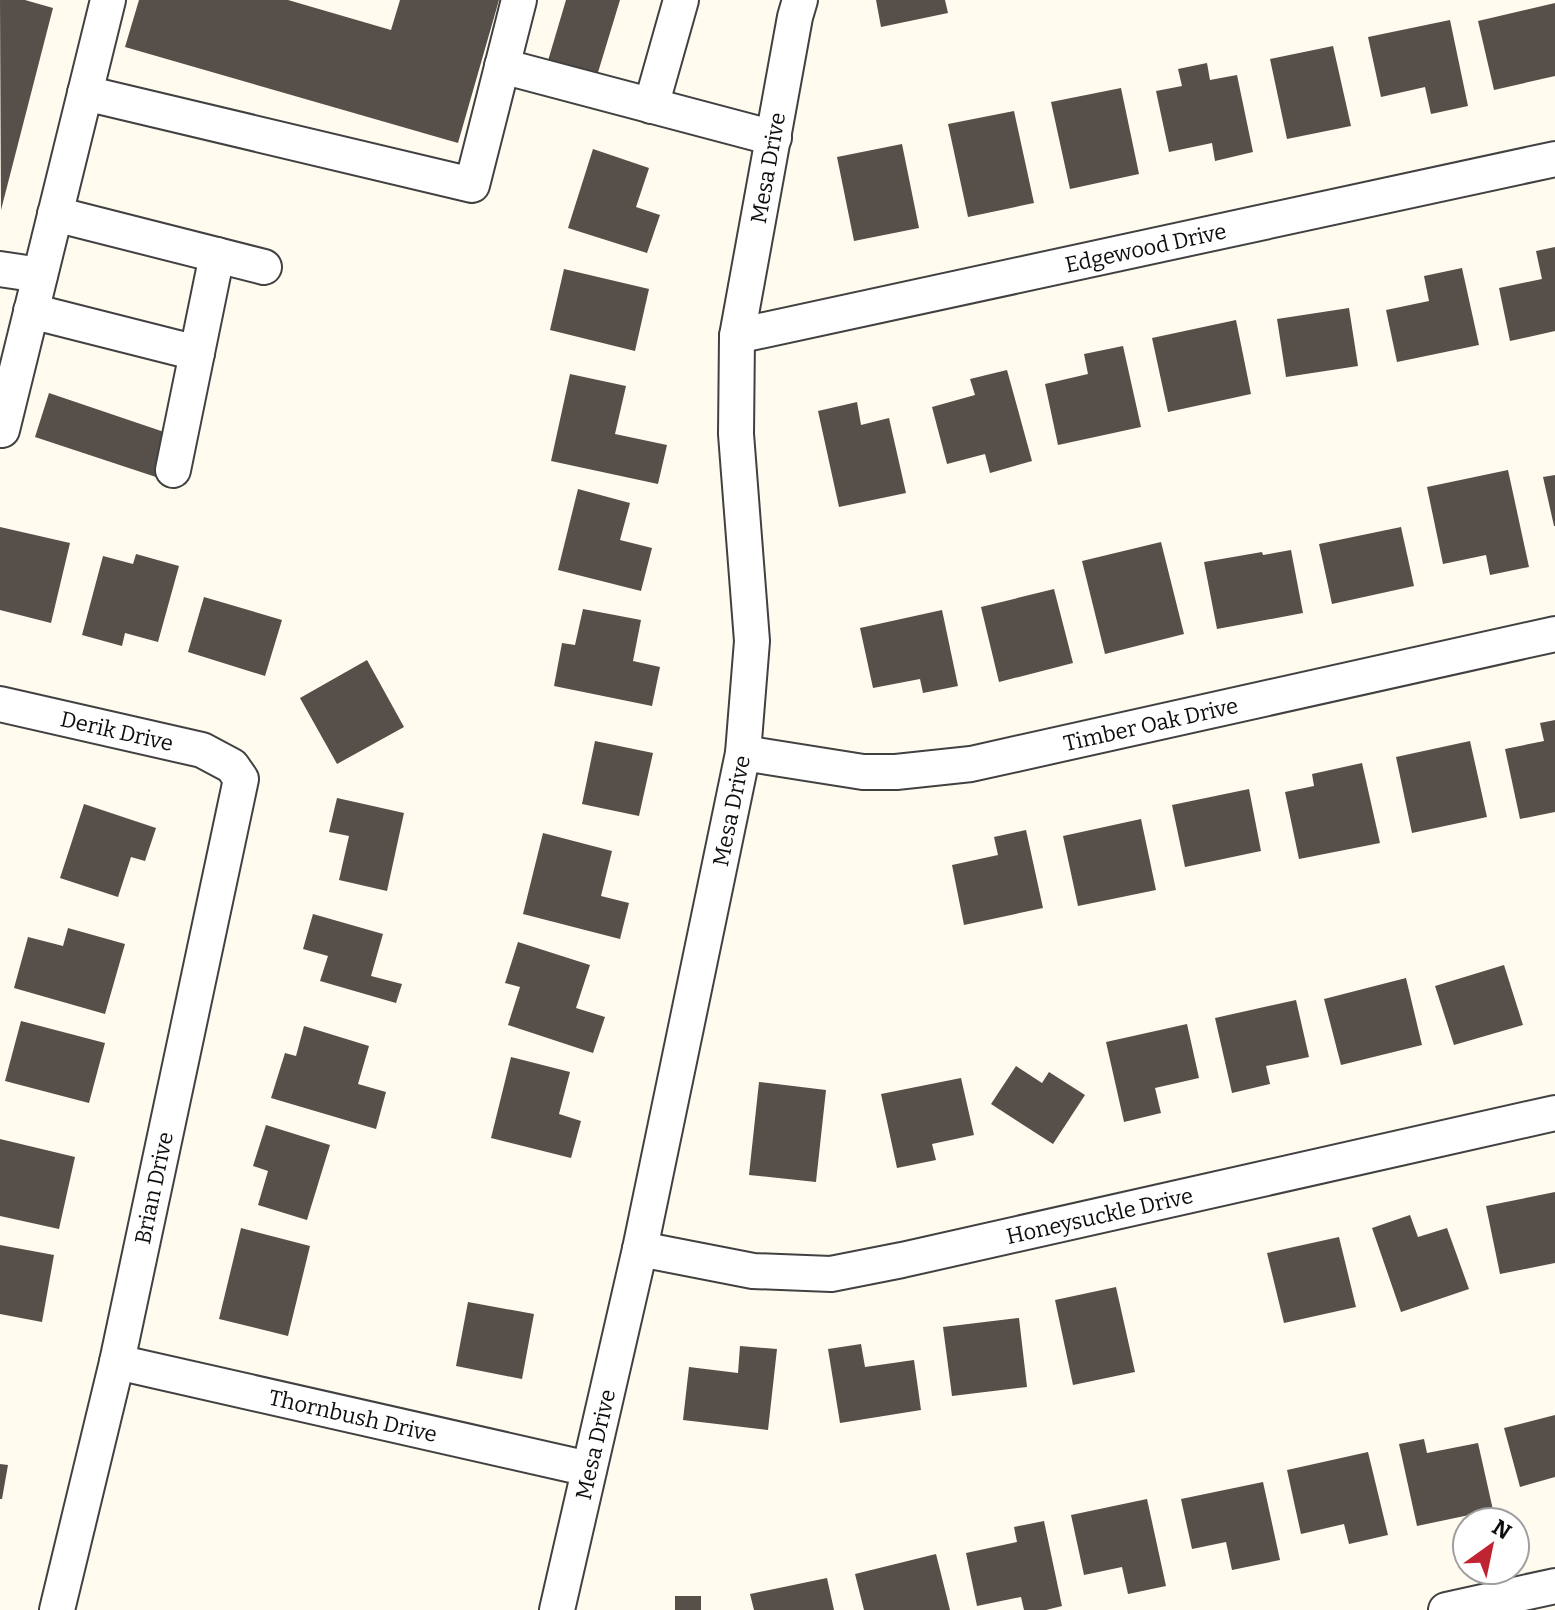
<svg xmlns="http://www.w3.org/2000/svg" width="1555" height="1610" font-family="Bitter,serif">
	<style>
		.building { fill: #574f4a }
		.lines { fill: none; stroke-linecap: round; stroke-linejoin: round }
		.minor-casing { stroke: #414141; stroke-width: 38 }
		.minor { stroke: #fff; stroke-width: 34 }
		.labels { text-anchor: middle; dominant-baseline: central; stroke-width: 8; stroke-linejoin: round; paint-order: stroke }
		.street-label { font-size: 22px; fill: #0e0e0e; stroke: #fff }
	</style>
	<rect width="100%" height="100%" fill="#fffbef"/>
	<!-- building -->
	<path class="building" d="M0 0H25L53 8 1 210Z
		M139 0H288L391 30 400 0H499L458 143 125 47Z
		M566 0H620L596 79 547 64Z
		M876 0H945L948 13 881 27Z
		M1555 3V76L1494 90 1478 21Z
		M1450 20 1468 106 1431 114 1425 87 1381 97 1368 37Z
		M1333 46 1351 126 1287 139 1270 59Z
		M1207 63 1210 80 1237 75 1253 152 1215 161 1212 143 1169 152 1156 91 1182 86 1178 69Z
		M1121 88 1139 174 1070 189 1051 102Z
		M1014 111 1034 203 968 217 948 124Z
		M902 144 919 228 854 241 837 157Z
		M593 149 649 168 636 207 660 215 647 253 568 228Z
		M1555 247V331L1510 341 1499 288 1542 279 1536 251Z
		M1462 268 1479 345 1397 362 1386 310 1429 301 1424 276Z
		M564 269 649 289 635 351 550 330Z
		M1349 308 1358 366 1286 377 1277 319Z
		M1236 320 1251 394 1168 412 1152 338Z
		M1123 346 1141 427 1058 445 1045 384 1088 374 1084 354Z
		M1007 370 1032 461 990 473 985 454 947 464 932 407 975 395 970 379Z
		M570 374 626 386 615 434 667 445 658 484 551 461Z
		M49 393 173 435 159 478 35 437Z
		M857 402 861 425 889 418 906 493 839 507 818 411Z
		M1508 470 1529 567 1490 575 1486 555 1443 564 1427 487Z
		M1555 475V526H1554L1543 477Z
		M578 489 630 503 620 540 652 548 641 591 558 570Z
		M0 527 70 543 51 623 0 610Z
		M1401 527 1414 586 1332 604 1319 544Z
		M1161 542 1184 634 1105 654 1082 561Z
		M1291 550 1303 613 1217 629 1204 562 1262 552 1263 555Z
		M136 554 179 566 158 642 125 633 122 646 82 635 103 556 133 564Z
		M1054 589 1073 663 999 682 981 607Z
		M204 597 282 620 265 676 188 652Z
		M583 609 641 620 633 661 660 667 652 706 554 686 562 643 575 645Z
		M942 610 958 686 923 693 920 679 873 688 860 628Z
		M367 660 404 727 337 764 300 698Z
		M1555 720V812L1520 819 1505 749 1544 741 1540 723Z
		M595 741 653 753 639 816 582 804Z
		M1470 741 1487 817 1412 833 1396 757Z
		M1362 763 1380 843 1299 859 1285 792 1314 786 1312 774Z
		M1249 789 1261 851 1185 867 1172 805Z
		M337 798 404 813 387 891 339 880 349 836 329 832Z
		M84 804 156 828 145 861 131 857 118 897 60 878Z
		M1141 819 1156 890 1078 906 1063 836Z
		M1026 830 1043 908 964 925 952 865 998 855 994 837Z
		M543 833 612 851 601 896 629 903 620 939 523 914Z
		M313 914 383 934 371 976 402 984 396 1003 320 981 328 956 303 949Z
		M68 928 125 944 105 1014 14 988 28 937 63 946Z
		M518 942 590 965 576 1008 605 1017 593 1053 508 1025 520 987 505 983Z
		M1504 965 1523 1025 1454 1045 1435 986Z
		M1406 978 1422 1045 1341 1065 1324 999Z
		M1296 1000 1309 1057 1266 1066 1270 1084 1232 1093 1215 1018Z
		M21 1021 105 1043 89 1103 5 1081Z
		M1187 1024 1199 1078 1155 1088 1161 1113 1124 1122 1106 1042Z
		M304 1026 369 1046 358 1084 386 1092 376 1129 271 1098 285 1053 296 1056Z
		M511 1057 570 1072 559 1114 581 1121 571 1158 491 1138Z
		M1016 1066 1042 1083 1049 1072 1085 1095 1053 1144 991 1104Z
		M961 1078 974 1135 932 1144 936 1160 897 1168 881 1094Z
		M759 1082 826 1090 816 1182 749 1175Z
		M266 1125 330 1145 307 1220 258 1205 268 1171 253 1166Z
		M0 1139 75 1157 59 1229 0 1216Z
		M1555 1192V1263L1500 1274 1486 1206Z
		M1410 1215 1418 1237 1447 1228 1469 1289 1401 1312 1372 1228Z
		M241 1228 310 1246 288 1336 219 1319Z
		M1339 1237 1356 1307 1284 1323 1267 1253Z
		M0 1245 54 1255 42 1322 0 1314Z
		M1116 1287 1135 1372 1073 1385 1055 1300Z
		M468 1302 534 1314 522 1379 456 1366Z
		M1019 1318 1027 1387 952 1396 943 1327Z
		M861 1344 865 1367 914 1360 921 1410 840 1423 828 1349Z
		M740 1346 777 1349 768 1430 683 1420 689 1367 738 1373Z
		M1555 1415V1477L1520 1487 1504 1428Z
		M1424 1439 1427 1453 1478 1443 1493 1510 1417 1526 1399 1444Z
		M1368 1452 1388 1535 1349 1544 1344 1524 1301 1534 1287 1470Z
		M0 1464 8 1465 2 1499H0Z
		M1263 1482 1280 1560 1232 1570 1226 1542 1192 1549 1181 1499Z
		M1147 1499 1166 1586 1128 1594 1122 1567 1084 1575 1071 1515Z
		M1044 1521 1062 1606 1046 1610H1024L1021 1597 977 1606 966 1553 1017 1542 1014 1527Z
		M936 1554 950 1610H864L855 1574Z
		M827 1578 834 1610H754L750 1594Z
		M675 1596H701V1610H675Z"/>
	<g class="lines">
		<!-- minor casing -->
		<g class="minor-casing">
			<g id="minor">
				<path d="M502 66 774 138"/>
				<path d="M85 93 472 185 519 0"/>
				<path d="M651 106 681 0"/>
				<path d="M55 214 264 267"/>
				<path d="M0 269 40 275"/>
				<path d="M31 311 197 353"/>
				<path id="s1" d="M737 336 1555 159"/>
				<path d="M2 430 108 0"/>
				<path d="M173 470 217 255"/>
				<path id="s2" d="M0 704 202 750 232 766 241 779 117 1362 57 1610"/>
				<path id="s3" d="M743 753 863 772H896L971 764 1555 634"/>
				<path id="s4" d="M640 1249 753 1271 831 1274 902 1260 1555 1113"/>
				<path id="s5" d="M117 1362 589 1469"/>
				<path id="s6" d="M557 1610 640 1249 743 753 752 641 736 434 737 336 795 17 800 0"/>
				<path d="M1446 1610 1555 1586"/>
			</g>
		</g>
		<!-- minor -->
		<use href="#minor" class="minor"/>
	</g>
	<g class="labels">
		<!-- street labels -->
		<g class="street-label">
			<text stroke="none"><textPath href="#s6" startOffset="1466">Mesa Drive</textPath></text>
			<text stroke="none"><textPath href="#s1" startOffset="418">Edgewood Drive</textPath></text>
			<text stroke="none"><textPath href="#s3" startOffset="414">Timber Oak Drive</textPath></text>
			<text stroke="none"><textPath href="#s2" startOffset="120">Derik Drive</textPath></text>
			<text stroke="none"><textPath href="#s6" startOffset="818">Mesa Drive</textPath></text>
			<text transform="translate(154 1188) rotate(-78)">Brian Drive</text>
			<text stroke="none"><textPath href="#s4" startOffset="468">Honeysuckle Drive</textPath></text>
			<text stroke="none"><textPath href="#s5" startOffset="242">Thornbush Drive</textPath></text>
			<text stroke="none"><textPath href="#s6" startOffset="170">Mesa Drive</textPath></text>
		</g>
	</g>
	<!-- north arrow -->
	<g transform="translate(1491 1546) rotate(33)"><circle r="38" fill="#ffffff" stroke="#9f9f9f" stroke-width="2"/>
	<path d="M0-6L14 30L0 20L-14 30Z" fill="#c02433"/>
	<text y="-12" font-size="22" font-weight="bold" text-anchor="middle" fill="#0e0e0e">N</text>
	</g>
</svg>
